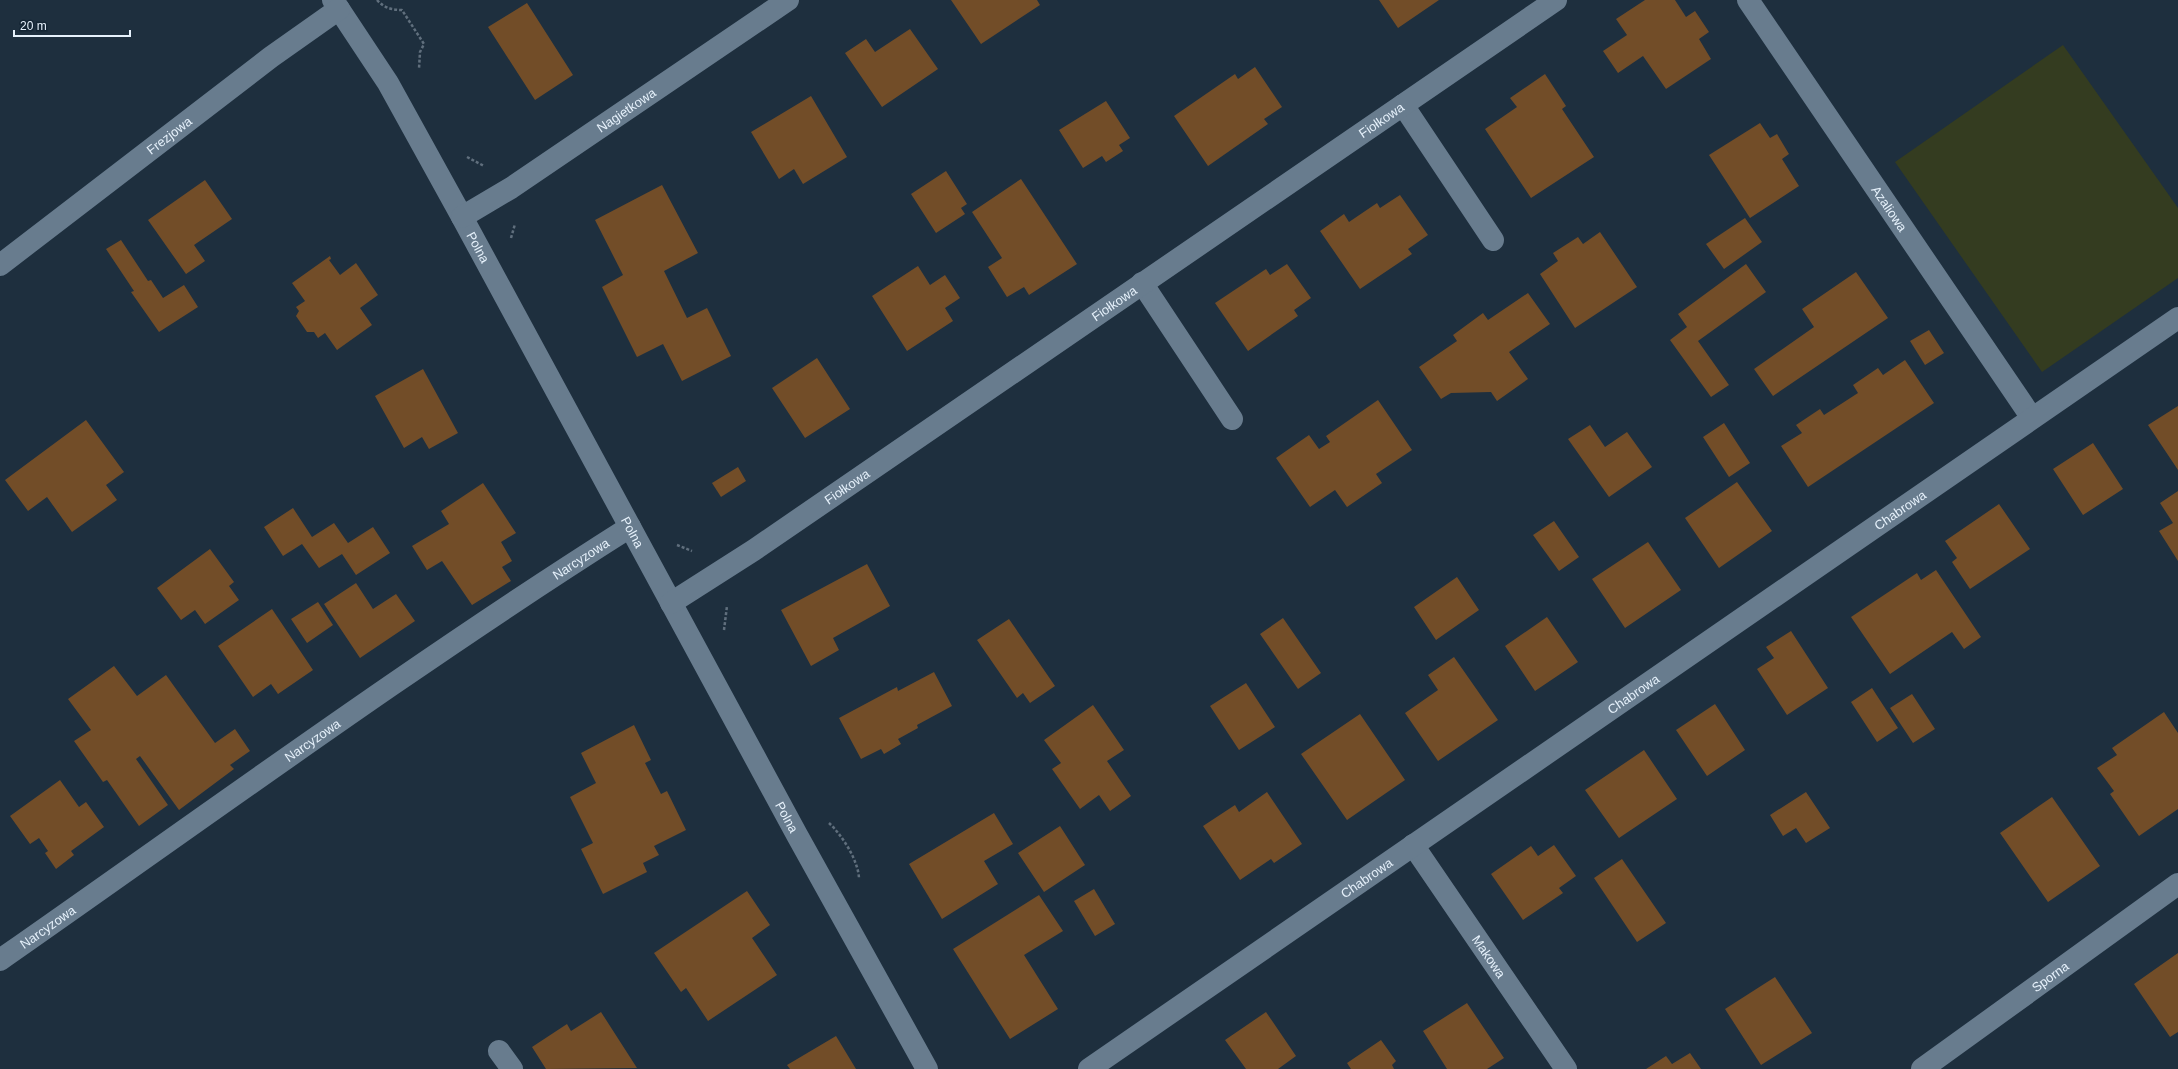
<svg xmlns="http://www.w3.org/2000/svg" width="2178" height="1069" font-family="Helvetica,sans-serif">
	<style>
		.green { fill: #343c20 }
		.building { fill: #724d28 }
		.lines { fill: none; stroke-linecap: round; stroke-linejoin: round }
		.path { stroke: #606f7d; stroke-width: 2.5; stroke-dasharray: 3 2; stroke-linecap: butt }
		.minor { stroke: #687c8e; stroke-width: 22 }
		.labels { text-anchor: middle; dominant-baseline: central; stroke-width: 4; stroke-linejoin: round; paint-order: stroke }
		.street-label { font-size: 13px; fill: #e6f1fb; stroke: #142534 }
	</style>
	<rect width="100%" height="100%" fill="#1e2f3e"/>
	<!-- green -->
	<path class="green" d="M2063 45 2178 208V278L2042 372 1895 162Z"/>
	<!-- building -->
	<path class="building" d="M951 0H1037L1040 5 981 44Z
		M1379 0H1439L1398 28Z
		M1645 0H1675L1686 17 1695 11 1709 32 1699 39 1711 59 1666 89 1643 56 1618 73 1603 51 1627 35 1616 19Z
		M527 3 573 75 535 100 488 27Z
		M910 29 938 69 882 107 845 53 866 39 875 52Z
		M1255 67 1282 107 1264 119 1268 124 1208 166 1174 116 1235 74 1238 79Z
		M1545 74 1566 106 1562 109 1594 157 1531 198 1485 129 1517 107 1510 98Z
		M811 96 847 157 803 184 794 169 779 179 751 132Z
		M1106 101 1130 138 1119 145 1123 151 1106 162 1102 156 1083 168 1059 130Z
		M1760 123 1770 138 1777 134 1789 154 1782 159 1799 186 1750 218 1709 155Z
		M946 171 967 204 961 208 965 214 936 233 911 194Z
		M1021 179 1077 264 1029 295 1024 287 1007 297 988 267 1002 258 972 212Z
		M205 180 232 219 194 245 205 261 186 274 148 220Z
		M662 185 698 253 664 271 687 318 707 308 731 356 682 381 663 344 637 357 602 287 623 275 595 220Z
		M1400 195 1428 235 1408 249 1412 254 1360 289 1320 231 1344 214 1349 222 1377 203 1380 208Z
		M1745 218 1762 242 1724 269 1706 244Z
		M1600 232 1637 287 1575 328 1540 274 1558 261 1553 253 1578 237 1583 244Z
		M121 240 148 281 151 280 163 298 184 285 198 307 159 332 131 292 134 291 106 249Z
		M330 256 331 259 329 260 340 275 356 263 378 295 360 308 372 325 337 350 325 333 318 338 314 332H307L296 316 299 311 296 307 305 301 292 283Z
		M1287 264 1311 298 1294 310 1298 316 1248 351 1215 303 1266 269 1270 275Z
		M1746 264 1766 292 1698 341 1729 385 1711 397 1670 340 1687 327 1678 314Z
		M918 266 930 285 945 275 960 298 945 308 953 321 907 351 872 296Z
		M1856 272 1888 318 1773 396 1754 369 1814 327 1802 309Z
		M1528 293 1550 324 1509 352 1528 379 1497 401 1491 392 1451 393 1441 399 1419 367 1457 341 1453 335 1483 313 1488 320Z
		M1929 330 1944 353 1925 365 1910 341Z
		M817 358 850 409 805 438 772 388Z
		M1905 360 1934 403 1808 487 1781 446 1802 433 1796 425 1820 409 1824 415 1858 393 1853 385 1878 368 1883 375Z
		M423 369 458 433 429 449 422 437 404 448 375 396Z
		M1378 400 1412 450 1376 474 1382 483 1347 507 1335 490 1310 507 1276 458 1309 435 1319 449 1330 442 1326 436Z
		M2178 406V470L2148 425Z
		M86 420 124 472 106 485 117 500 72 532 47 497 28 511 5 480Z
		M1724 423 1750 463 1729 477 1703 437Z
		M1590 425 1605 447 1627 432 1652 467 1609 497 1568 439Z
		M2093 443 2123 489 2083 515 2053 469Z
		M738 467 746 481 721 497 712 483Z
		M1737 482 1772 531 1719 568 1685 518Z
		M483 483 516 533 501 542 512 561 502 567 511 581 472 605 442 561 427 570 412 546 449 524 441 511Z
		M2178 491V561L2159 531 2173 523 2160 503Z
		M1999 504 2030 549 1970 589 1952 562 1957 558 1945 541Z
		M293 508 312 537 334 523 348 543 373 527 390 553 356 575 342 554 319 568 302 544 283 556 264 527Z
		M1554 521 1579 557 1559 571 1533 535Z
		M1648 542 1681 590 1625 628 1592 579Z
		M210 549 234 582 229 586 239 600 205 624 195 610 181 620 157 588Z
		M867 564 890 606 833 638 839 650 811 666 781 610Z
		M1936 570 1981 637 1964 649 1952 632 1890 674 1851 617 1917 573 1921 580Z
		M1457 577 1479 610 1436 640 1414 607Z
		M356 583 373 609 396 594 415 621 360 658 324 604Z
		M318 602 333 625 307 643 291 619Z
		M272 609 313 670 278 694 271 684 253 697 218 646Z
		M1547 617 1578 662 1535 691 1505 646Z
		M1283 618 1321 673 1298 689 1260 634Z
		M1009 619 1055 686 1030 703 1023 693 1017 698 977 640Z
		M1791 631 1828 688 1787 715 1757 669 1774 658 1766 647Z
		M1454 657 1498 720 1438 761 1405 713 1438 690 1428 675Z
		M114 666 137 696 166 675 215 743 235 729 250 751 230 765 234 769 179 810 140 756 136 759 168 805 139 826 107 780 103 782 74 741 91 730 68 699Z
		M934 672 952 706 917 725 918 728 898 739 901 744 884 754 881 749 861 759 839 718 897 687 898 691Z
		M1246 683 1275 727 1239 750 1210 706Z
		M1872 688 1898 728 1877 742 1851 702Z
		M1912 694 1935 729 1913 743 1890 708Z
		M1715 704 1745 750 1707 776 1676 730Z
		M1093 705 1124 750 1107 761 1131 796 1110 811 1099 795 1080 809 1052 769 1061 763 1044 740Z
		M2164 712 2178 733V809L2139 836 2110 794 2114 791 2097 768 2117 755 2112 748Z
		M1360 714 1405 780 1347 820 1301 754Z
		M634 725 651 760 645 763 661 794 667 791 686 830 654 846 659 855 643 863 647 872 603 894 581 849 593 843 570 797 596 783 581 753Z
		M1644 750 1677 799 1619 838 1585 790Z
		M60 780 79 807 86 802 104 827 71 851 74 855 56 869 45 853 48 851 39 838 30 844 10 816Z
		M1267 792 1302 844 1274 863 1271 859 1240 880 1203 826 1235 805 1239 812Z
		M1806 792 1830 828 1806 843 1796 828 1783 836 1770 815Z
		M2052 797 2100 866 2048 902 2000 833Z
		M994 813 1013 844 984 861 998 884 942 919 909 864Z
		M1060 826 1085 865 1044 892 1018 853Z
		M1554 845 1576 876 1559 888 1563 893 1523 920 1491 874 1531 846 1538 856Z
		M1622 859 1666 923 1637 942 1594 878Z
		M1094 889 1115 924 1095 936 1074 901Z
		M747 891 770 925 752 938 777 975 708 1021 686 988 681 992 654 953Z
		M1039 895 1063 931 1024 955 1058 1009 1010 1039 953 949Z
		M2178 953V1032L2170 1037 2134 984Z
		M1775 977 1812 1033 1761 1065 1725 1009Z
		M1467 1003 1504 1058 1487 1069H1447L1423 1031Z
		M601 1012 637 1068 546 1069 532 1047 567 1024 571 1031Z
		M1266 1012 1296 1056 1278 1069H1246L1225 1040Z
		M836 1036 856 1069H790L787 1065Z
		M1381 1040 1396 1061 1392 1065 1394 1069H1351L1347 1063Z
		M1690 1053 1701 1069H1646L1666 1056 1672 1064Z"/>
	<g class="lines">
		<!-- path -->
		<path class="path" d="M377 0C384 8 392 10 402 10L424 44 420 52 419 69
			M467 157 484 166
			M511 238 515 224
			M677 545 692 551
			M724 630 727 606
			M829 823C842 835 858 860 859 878"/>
		<!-- minor -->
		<g class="minor">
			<path id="s1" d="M333 0 388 83 462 217 797 835 927 1069"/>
			<path id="s2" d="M1748 0 2032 418"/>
			<path d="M1403 105 1493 240"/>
			<path id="s3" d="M462 217 511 188 788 0"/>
			<path id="s4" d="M0 265 271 57 339 9"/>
			<path d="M1142 283 1232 419"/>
			<path id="s5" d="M671 603 754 550 1556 0"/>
			<path id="s6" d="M1413 845 1566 1069"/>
			<path id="s7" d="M0 960C209 814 415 663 630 527"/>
			<path d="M499 1051 512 1069"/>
			<path id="s8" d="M1089 1069 2178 318"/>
			<path id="s9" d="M1922 1069 2178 884"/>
		</g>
	</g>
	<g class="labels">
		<!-- street labels -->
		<g class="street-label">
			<text stroke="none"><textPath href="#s3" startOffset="196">Nagietkowa</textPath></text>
			<text stroke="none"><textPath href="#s5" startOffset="859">Fiołkowa</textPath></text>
			<text stroke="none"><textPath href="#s4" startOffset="213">Frezjowa</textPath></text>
			<text stroke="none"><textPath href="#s2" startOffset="252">Azaliowa</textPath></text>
			<text stroke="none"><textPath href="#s1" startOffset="287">Polna</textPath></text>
			<text stroke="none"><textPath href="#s5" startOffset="535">Fiołkowa</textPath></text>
			<text stroke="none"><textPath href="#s5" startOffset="211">Fiołkowa</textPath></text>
			<text stroke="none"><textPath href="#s8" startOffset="985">Chabrowa</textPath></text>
			<text stroke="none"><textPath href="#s1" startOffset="611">Polna</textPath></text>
			<text stroke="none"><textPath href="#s7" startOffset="706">Narcyzowa</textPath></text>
			<text stroke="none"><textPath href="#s8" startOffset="661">Chabrowa</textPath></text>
			<text stroke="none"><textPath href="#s7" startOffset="382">Narcyzowa</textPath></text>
			<text stroke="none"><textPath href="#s1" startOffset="935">Polna</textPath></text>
			<text stroke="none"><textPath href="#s8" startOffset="337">Chabrowa</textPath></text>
			<text stroke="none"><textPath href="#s7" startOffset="58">Narcyzowa</textPath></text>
			<text stroke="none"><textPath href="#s6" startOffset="135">Makowa</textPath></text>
			<text stroke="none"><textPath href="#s9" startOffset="158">Sporna</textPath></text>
		</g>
	</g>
	<!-- scale -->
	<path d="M14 30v6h116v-6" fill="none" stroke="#e6f1fb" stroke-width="2"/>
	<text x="20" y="30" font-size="12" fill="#e6f1fb" stroke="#142534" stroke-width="3" paint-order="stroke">20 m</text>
</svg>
